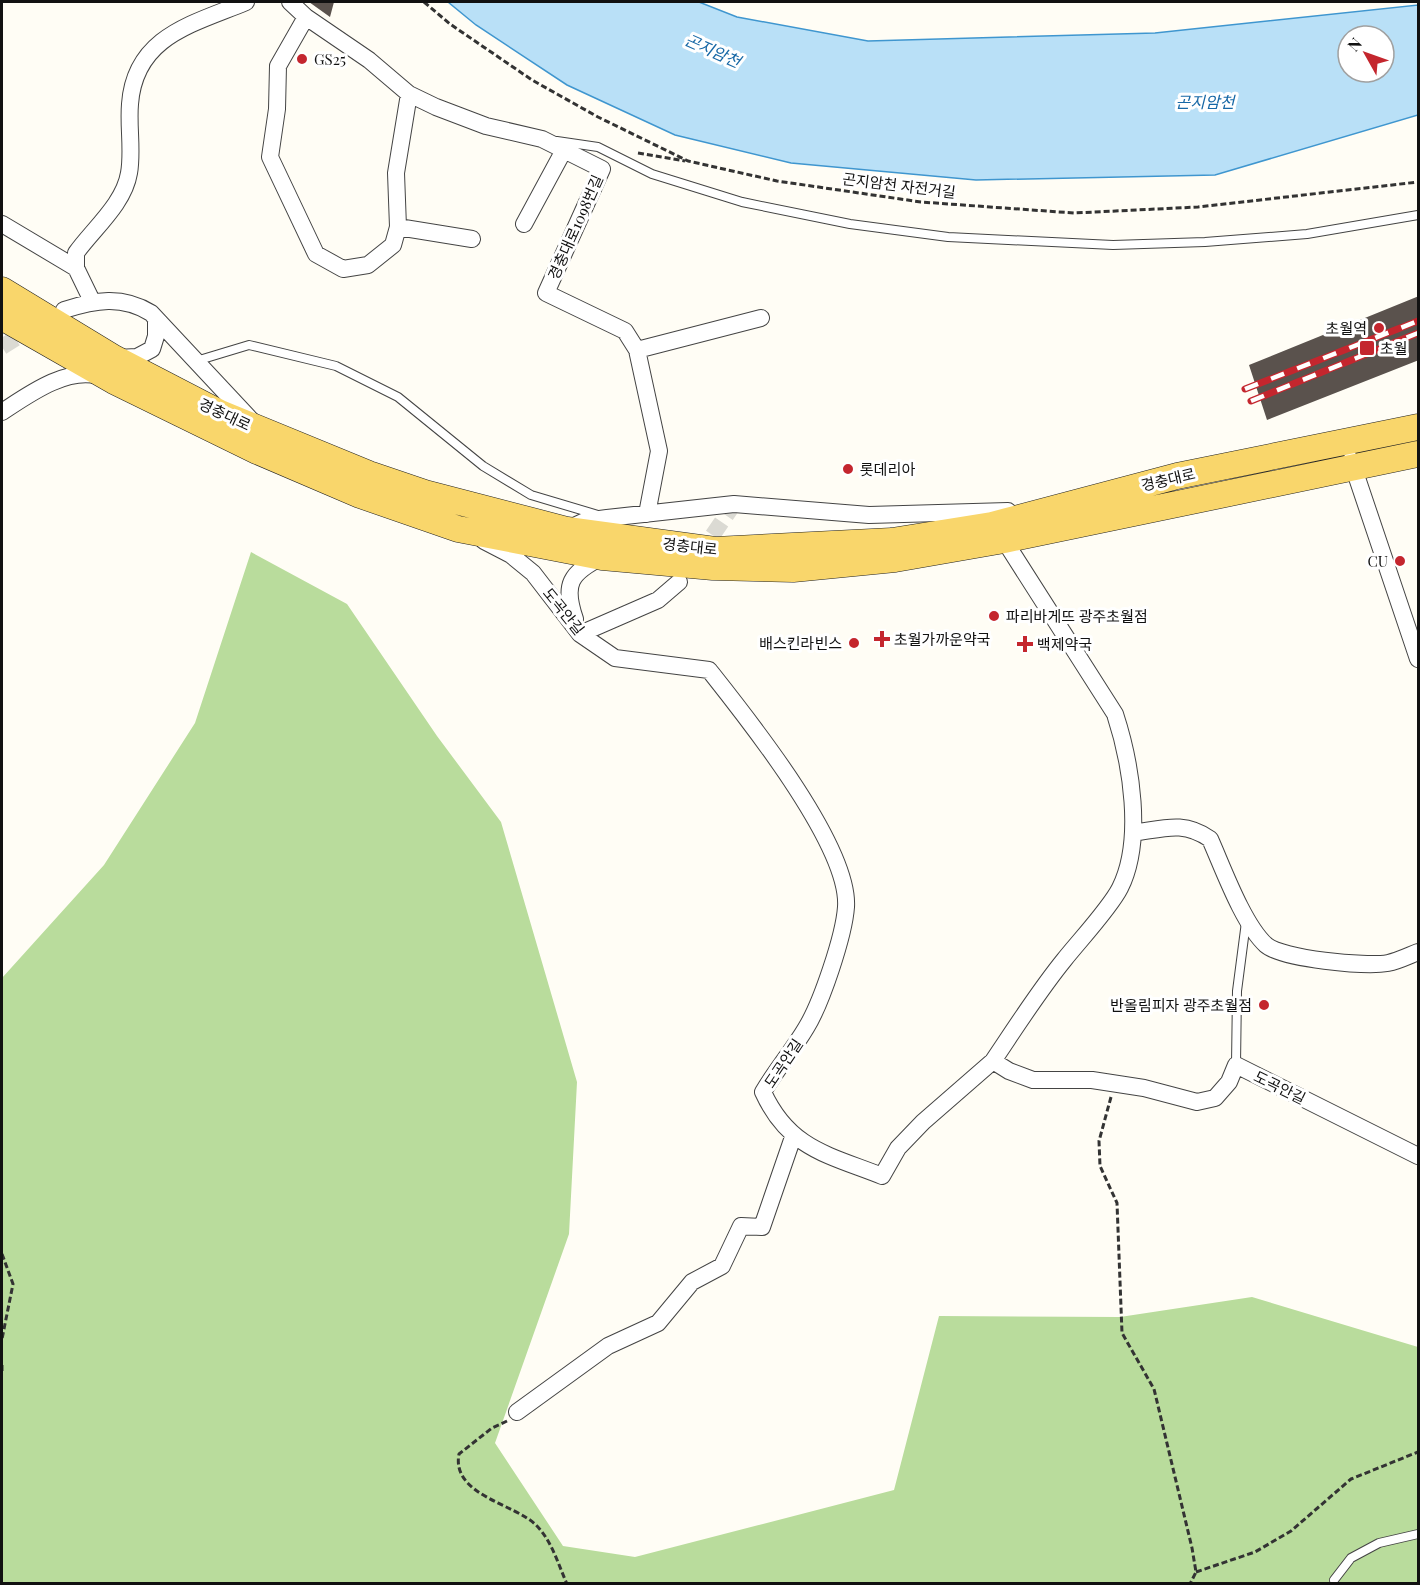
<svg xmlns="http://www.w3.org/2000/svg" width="1420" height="1585" font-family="'Playfair Display','Noto Sans KR',serif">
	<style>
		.forest { fill: #b9dc9c }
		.water { fill: #b9e0f7; stroke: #3f96cf; stroke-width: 1.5; fill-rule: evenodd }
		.building { fill: #5a524d }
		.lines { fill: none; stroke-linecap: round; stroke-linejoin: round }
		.street-tunnel { stroke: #dbdad3; stroke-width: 16; stroke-dasharray: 16 8; stroke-linecap: butt }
		.lane-casing { stroke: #444; stroke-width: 10 }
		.street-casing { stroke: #444; stroke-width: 18 }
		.primary-casing { stroke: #222; stroke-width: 27 }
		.path { stroke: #333; stroke-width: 3; stroke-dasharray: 6 3; stroke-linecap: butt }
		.lane { stroke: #fff; stroke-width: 8 }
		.street { stroke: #fff; stroke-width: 16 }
		.primary { stroke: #f9d66b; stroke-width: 26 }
		.rail-casing { stroke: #c4262e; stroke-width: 7 }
		.rail { stroke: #fff; stroke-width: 4.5; stroke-dasharray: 14; stroke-linecap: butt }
		.poi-dot { fill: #c4262e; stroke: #fff; stroke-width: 2 }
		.labels { text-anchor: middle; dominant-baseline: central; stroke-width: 6; stroke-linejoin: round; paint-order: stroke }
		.poi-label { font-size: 15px; fill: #111; stroke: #fff; text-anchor: start }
		.street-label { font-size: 15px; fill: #111; stroke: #fff }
		.water-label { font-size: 16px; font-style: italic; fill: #1768a6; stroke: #fff }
	</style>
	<rect width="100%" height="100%" fill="#fffdf5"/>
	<!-- forest -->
	<path class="forest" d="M251 552 347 604 437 736 501 822 577 1082 569 1234 495 1443 563 1546 635 1557 894 1490 939 1316 1120 1317 1252 1297 1418 1347V1583L2 1584V978L104 865 195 723Z"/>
	<!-- water -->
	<path class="water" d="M448 2H699L737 17 868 41 1155 33 1418 5V115L1215 175 976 180 791 163 675 135 567 85 476 25ZM1348 36H1384V72H1348Z"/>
	<!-- building -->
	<path class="building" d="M309 2H334L330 17Z
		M1419 296V360L1267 420 1249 365Z"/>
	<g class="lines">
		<!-- street-tunnel -->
		<path class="street-tunnel" d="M2 347 32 328
			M699 555 734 504"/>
		<!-- lane casing -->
		<g class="lane-casing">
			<path id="lane" d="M557 141 598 147 652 174 742 202 850 224 948 237 1113 245 1205 242 1307 234 1418 215
				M196 361 249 345 336 366 398 397 483 466 531 495 598 515
				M1236 1065 1237 991 1246 922
				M1334 1580 1351 1558 1379 1543 1418 1534"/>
		</g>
		<!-- street casing -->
		<g class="street-casing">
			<path id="street" d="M290 2 306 17 369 60 409 94 436 107 486 126 542 139 602 169 546 293 625 331 637 350 659 451 647 514
				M306 17 278 66 277 109 270 157 316 254 343 269 368 265 393 245 398 227 396 173 409 94
				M2 224 76 268
				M524 224 564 150
				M398 227 472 239
				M92 301 76 268V253C93 229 124 204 129 173 133 151 128 127 130 104 135 36 193 24 246 2
				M64 310C95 300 122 295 151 313L252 421
				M637 350 761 318
				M116 358 137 357 152 349 156 336V322
				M2 412C28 395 66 367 99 376
				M1351 460 1418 659
				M572 527 585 521 607 518 734 504 869 515 1008 511
				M484 541 511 555 533 573 580 634 615 658 709 670C747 718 850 846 846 907 844 936 821 1004 806 1028 793 1050 776 1070 763 1092 789 1149 829 1155 882 1176L898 1148 923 1122 993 1061 1009 1071 1033 1080H1092L1144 1088 1197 1102 1215 1098 1229 1082 1236 1065 1418 1156
				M575 619C563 584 570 573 602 557
				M580 634 658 600 679 582
				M1133 833C1163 829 1183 820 1210 839 1223 868 1243 924 1266 945 1282 959 1366 967 1388 963 1398 961 1408 956 1418 952
				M993 1061C1016 1027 1038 992 1064 960 1079 941 1110 908 1120 888 1144 840 1131 763 1115 714L1004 540
				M517 1412 608 1346 658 1323 692 1282 722 1266 741 1226 762 1227 793 1137"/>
		</g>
		<!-- primary casing -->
		<g class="primary-casing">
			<path id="primary" d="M2 290 114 358 220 413 369 474 425 493 567 530 715 550 892 541 992 525 1177 476 1418 427
				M2 317 114 381 257 451 360 495 458 529 602 557 713 567 793 569 895 559 1004 540 1418 454"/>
		</g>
		<!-- path -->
		<path class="path" d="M424 2 450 24 532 80 598 117 688 161 777 181 921 202 1074 213 1198 207 1418 182
			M638 153 685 161
			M1111 1097 1099 1141 1100 1166 1117 1203 1122 1333 1154 1389 1192 1548 1196 1572 1190 1584
			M2 1254 13 1284 2 1339
			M2 1365V1372
			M507 1421 492 1428 459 1454C451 1495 515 1504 536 1525 552 1541 558 1564 567 1584
			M1196 1572 1255 1552 1291 1531 1351 1479 1418 1452"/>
		<!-- lane -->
		<use href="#lane" class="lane"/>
		<!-- street -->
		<use href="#street" class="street"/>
		<!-- primary -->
		<use href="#primary" class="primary"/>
		<!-- rail casing -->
		<g class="rail-casing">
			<path id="rail" d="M1245 389 1418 321
				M1251 401 1418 333"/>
		</g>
		<!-- rail -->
		<use href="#rail" class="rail"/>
	</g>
	<!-- markers -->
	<g class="poi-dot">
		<circle cx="302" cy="59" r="6"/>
		<circle cx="1379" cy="328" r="6"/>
		<rect x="1359" y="340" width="16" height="16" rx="3"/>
		<circle cx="848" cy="469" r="6"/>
		<circle cx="1400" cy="561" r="6"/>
		<circle cx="994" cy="616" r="6"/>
		<path d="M879 630h6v6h6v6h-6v6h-6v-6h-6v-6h6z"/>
		<circle cx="854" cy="643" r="6"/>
		<path d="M1022 635h6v6h6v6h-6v6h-6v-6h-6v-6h6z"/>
		<circle cx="1264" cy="1005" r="6"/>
	</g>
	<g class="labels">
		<!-- poi labels -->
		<g class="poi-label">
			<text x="314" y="59">GS25</text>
			<text x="1367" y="328" text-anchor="end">초월역</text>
			<text x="1380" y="348">초월</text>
			<text x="860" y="469">롯데리아</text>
			<text x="1388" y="561" text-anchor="end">CU</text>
			<text x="1006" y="616">파리바게뜨 광주초월점</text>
			<text x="894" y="639">초월가까운약국</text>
			<text x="842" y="643" text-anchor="end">배스킨라빈스</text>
			<text x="1037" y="644">백제약국</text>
			<text x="1252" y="1005" text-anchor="end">반올림피자 광주초월점</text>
		</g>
		<!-- street labels -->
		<g class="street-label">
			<text transform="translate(899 185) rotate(7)">곤지암천 자전거길</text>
			<text transform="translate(575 227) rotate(-66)">경충대로1098번길</text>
			<text transform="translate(225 414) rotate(25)">경충대로</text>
			<text transform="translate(1168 479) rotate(-13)">경충대로</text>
			<text transform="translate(690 546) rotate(6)">경충대로</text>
			<text transform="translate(564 611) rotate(51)">도곡안길</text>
			<text transform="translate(783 1063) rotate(-56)">도곡안길</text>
			<text transform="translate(1280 1087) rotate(26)">도곡안길</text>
		</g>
		<!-- water labels -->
		<g class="water-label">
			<text transform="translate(713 50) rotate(24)">곤지암천</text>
			<text x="1205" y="101">곤지암천</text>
		</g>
	</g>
	<!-- border -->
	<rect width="1420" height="1585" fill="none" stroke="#111111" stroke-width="6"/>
	<!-- north arrow -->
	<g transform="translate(1366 54) rotate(310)"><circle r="28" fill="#ffffff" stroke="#a0a0a0" stroke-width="1.5"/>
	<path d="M0-4.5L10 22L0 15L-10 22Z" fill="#c4262e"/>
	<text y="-9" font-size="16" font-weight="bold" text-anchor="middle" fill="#111111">N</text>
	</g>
</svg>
